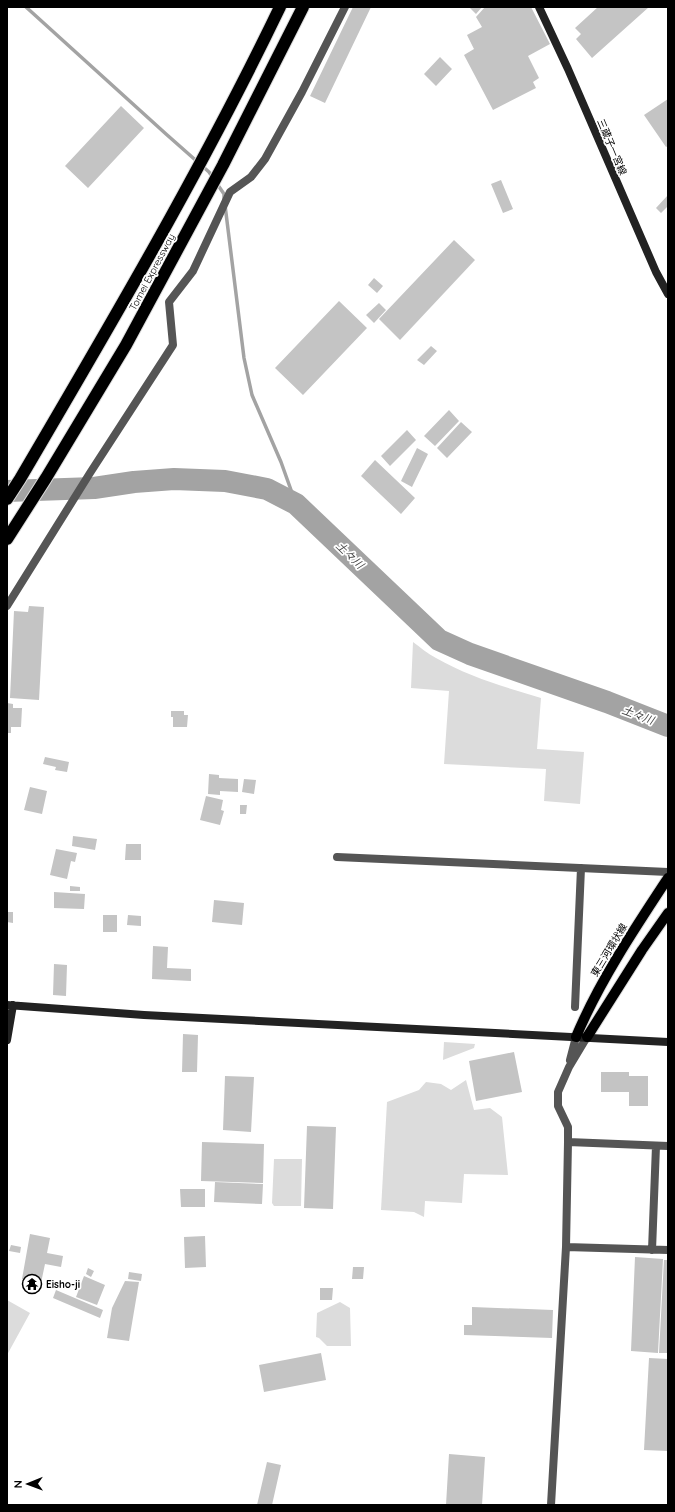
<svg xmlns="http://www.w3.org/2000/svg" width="675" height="1512" font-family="Quicksand,'Noto Sans JP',sans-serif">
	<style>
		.green { fill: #dcdcdc }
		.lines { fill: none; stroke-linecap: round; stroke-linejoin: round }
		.stream { stroke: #a3a3a3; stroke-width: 3.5 }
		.river { stroke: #a3a3a3; stroke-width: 22 }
		.building { fill: #c4c4c4 }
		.primary-casing { stroke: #dbdbdb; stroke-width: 12 }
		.highway-casing { stroke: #dbdbdb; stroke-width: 14 }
		.street { stroke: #555; stroke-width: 8 }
		.secondary { stroke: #222; stroke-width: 8 }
		.primary { stroke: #000; stroke-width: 10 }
		.highway { stroke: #000; stroke-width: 12 }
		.labels { text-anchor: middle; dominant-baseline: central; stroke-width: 3.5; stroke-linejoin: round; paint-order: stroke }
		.street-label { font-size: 10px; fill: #000; stroke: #fff }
		.poi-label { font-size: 10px; font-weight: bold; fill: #000; stroke: #fff; text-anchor: start }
		.water-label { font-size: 11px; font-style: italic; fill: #444; stroke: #fff }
	</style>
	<rect width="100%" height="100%" fill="#fff"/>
	<!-- green -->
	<path class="green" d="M413 642C420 647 428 654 436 658 469 677 505 687 541 698L537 749 584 752 580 804 544 801 546 769 444 764 449 691 411 688Z
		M444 1042 475 1044 474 1048 443 1060Z
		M466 1080 474 1110 490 1108 502 1117 508 1175 464 1174 462 1203 425 1201 424 1217 414 1212 381 1210 387 1102 419 1090 426 1082 441 1084 451 1090Z
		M274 1159H302L301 1206H274L272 1203Z
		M7 1300 30 1313 7 1355Z
		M340 1302 350 1308 351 1346H327L319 1338 316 1337 317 1313Z"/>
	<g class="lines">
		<!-- stream -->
		<path class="stream" d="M26 7 166 134 209 172 224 194V199
			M225 205 244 358 252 395 281 462 296 504"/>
		<!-- river -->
		<path class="river" d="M7 491 94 488 134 482 174 479 225 481 267 489 296 504 439 640 470 654 607 702 668 726"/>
	</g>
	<!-- building -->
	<path class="building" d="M353 7H371L325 103 310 96Z
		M469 7H482L476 14Z
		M485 7H531L550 44 528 56 539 78 533 82 536 88 493 110 464 55 474 49 467 35 482 27 476 17Z
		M598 7H649L592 58 576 39 581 34 575 28Z
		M440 57 452 69 436 86 424 74Z
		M668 99V146L666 147 644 115Z
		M121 106 144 128 88 188 65 166Z
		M501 180 513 209 503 213 491 184Z
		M668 195V206L661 213 656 208Z
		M454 240 475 260 400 340 379 319Z
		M374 278 383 286 377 293 368 285Z
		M339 301 367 328 303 395 275 368Z
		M379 303 386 310 374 323 366 315Z
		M431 346 437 351 424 365 417 360Z
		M449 410 459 421 435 446 424 436Z
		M461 422 472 432 447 458 437 448Z
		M407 430 416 440 390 466 381 456Z
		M417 448 428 454 412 487 401 481Z
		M375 460 415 498 401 514 361 476Z
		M29 606 44 607 39 700 10 698 14 611 28 612Z
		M7 703 13 704V708H22L21 727H11V733H7Z
		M171 711H184V715H188L187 727H173V717H171Z
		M45 757 69 762 67 772 55 770 56 767 43 764Z
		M209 774 219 775V778L238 779V792L220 791V795L208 794Z
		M244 779 256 780 254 794 242 792Z
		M30 787 47 791 42 814 24 810Z
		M206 796 223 800 221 810 224 811 220 825 200 820Z
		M240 805H247L246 814H240Z
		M73 836 97 839 95 850 72 846Z
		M126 844H141V860H125Z
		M56 849 77 853 75 862 71 861 67 879 50 875Z
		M70 886 80 887V891H70Z
		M54 892 85 894 84 909 54 908Z
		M214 900 244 903 242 925 212 922Z
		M7 912H13V923L7 922Z
		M103 915H117V932H103Z
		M128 915 141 916V926L127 925Z
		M153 946 168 947 167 968 191 969V981L152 979Z
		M54 964 67 965 66 996 53 995Z
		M183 1034 198 1035 197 1072H182Z
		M514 1052 522 1092 476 1101 469 1061Z
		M601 1072H629V1092H601Z
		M225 1076 254 1077 251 1132 223 1130Z
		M629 1076H648V1106H629Z
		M307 1126 336 1127 333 1209 304 1208Z
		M202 1142 264 1144 263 1183 201 1181Z
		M215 1182 263 1184 262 1204 214 1202Z
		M180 1189H205V1207H181Z
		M30 1234 50 1238 47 1253 63 1256 61 1267 45 1264 41 1283 38 1282 36 1289 27 1288 29 1280 22 1279Z
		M205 1236 206 1267 185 1268 184 1237Z
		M11 1245 21 1247 20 1253 9 1251Z
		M635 1257 663 1259 658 1353 631 1351Z
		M664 1260H668V1353H659Z
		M353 1267H364L363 1279H352Z
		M88 1268 94 1271 91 1277 86 1274Z
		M129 1272 142 1274 141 1281 128 1279Z
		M84 1276 105 1285 97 1305 76 1297Z
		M125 1281 139 1282 129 1341 107 1338 112 1308Z
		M320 1288H333L332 1300H320Z
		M56 1290 103 1310 100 1318 53 1298Z
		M472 1307 553 1310 552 1338 464 1335V1325H472Z
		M321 1353 326 1380 264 1392 259 1365Z
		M649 1358 668 1359V1451L644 1450Z
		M449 1454 485 1457 482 1505H446Z
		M267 1462 281 1465 272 1505H257Z"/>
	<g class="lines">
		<!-- primary casing -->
		<g class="primary-casing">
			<path id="primary" d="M576 1037C599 982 635 928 668 878
				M587 1037 642 950 668 913"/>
		</g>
		<!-- highway casing -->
		<g class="highway-casing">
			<path id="highway" d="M7 499 20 479C111 324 202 169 280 7
				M7 539 46 478 126 345 223 165 303 7"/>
		</g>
		<!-- street -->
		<path class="street" d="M7 606 90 473 173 345 169 302 193 271 230 192 251 177 265 159 302 92 345 7
			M337 857 668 872
			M575 1007 581 868
			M570 1060 576 1037
			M568 1142 668 1146
			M566 1247 668 1250
			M652 1250 656 1146
			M551 1505 566 1247 568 1142V1127L558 1106V1092L569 1067 587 1037"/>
		<!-- secondary -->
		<path class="secondary" d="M539 7 568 69 656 272 668 294
			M7 1005 144 1015 668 1042
			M7 1040 13 1005"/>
		<!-- primary -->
		<use href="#primary" class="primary"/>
		<!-- highway -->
		<use href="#highway" class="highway"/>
	</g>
	<!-- icons -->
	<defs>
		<g id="temple-ring" transform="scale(1)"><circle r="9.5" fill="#fff" stroke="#000" stroke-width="1.5"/><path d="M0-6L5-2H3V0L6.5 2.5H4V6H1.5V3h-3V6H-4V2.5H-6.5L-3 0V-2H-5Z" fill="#000"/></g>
	</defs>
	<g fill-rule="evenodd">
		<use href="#temple-ring" x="32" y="1284"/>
	</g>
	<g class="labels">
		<!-- street labels -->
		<g class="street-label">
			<text transform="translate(612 147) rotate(67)">三蔵子一宮線</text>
			<text transform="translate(152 272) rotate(-62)">Tomei Expressway</text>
			<text transform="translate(609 950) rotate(-59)">東三河環状線</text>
		</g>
		<!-- poi labels -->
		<g class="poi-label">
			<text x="46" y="1284">Eisho-ji</text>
		</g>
		<!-- water labels -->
		<g class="water-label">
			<text transform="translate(350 555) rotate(44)">土々川</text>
			<text transform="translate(638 715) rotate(20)">土々川</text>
		</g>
	</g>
	<!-- border -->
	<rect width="675" height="1512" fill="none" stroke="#000000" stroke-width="16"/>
	<!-- north arrow -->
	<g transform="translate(28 1484) rotate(269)" stroke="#ffffff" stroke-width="3" paint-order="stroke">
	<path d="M0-3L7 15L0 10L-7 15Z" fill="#000000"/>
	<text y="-6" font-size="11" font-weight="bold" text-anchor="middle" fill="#000000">N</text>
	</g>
</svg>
